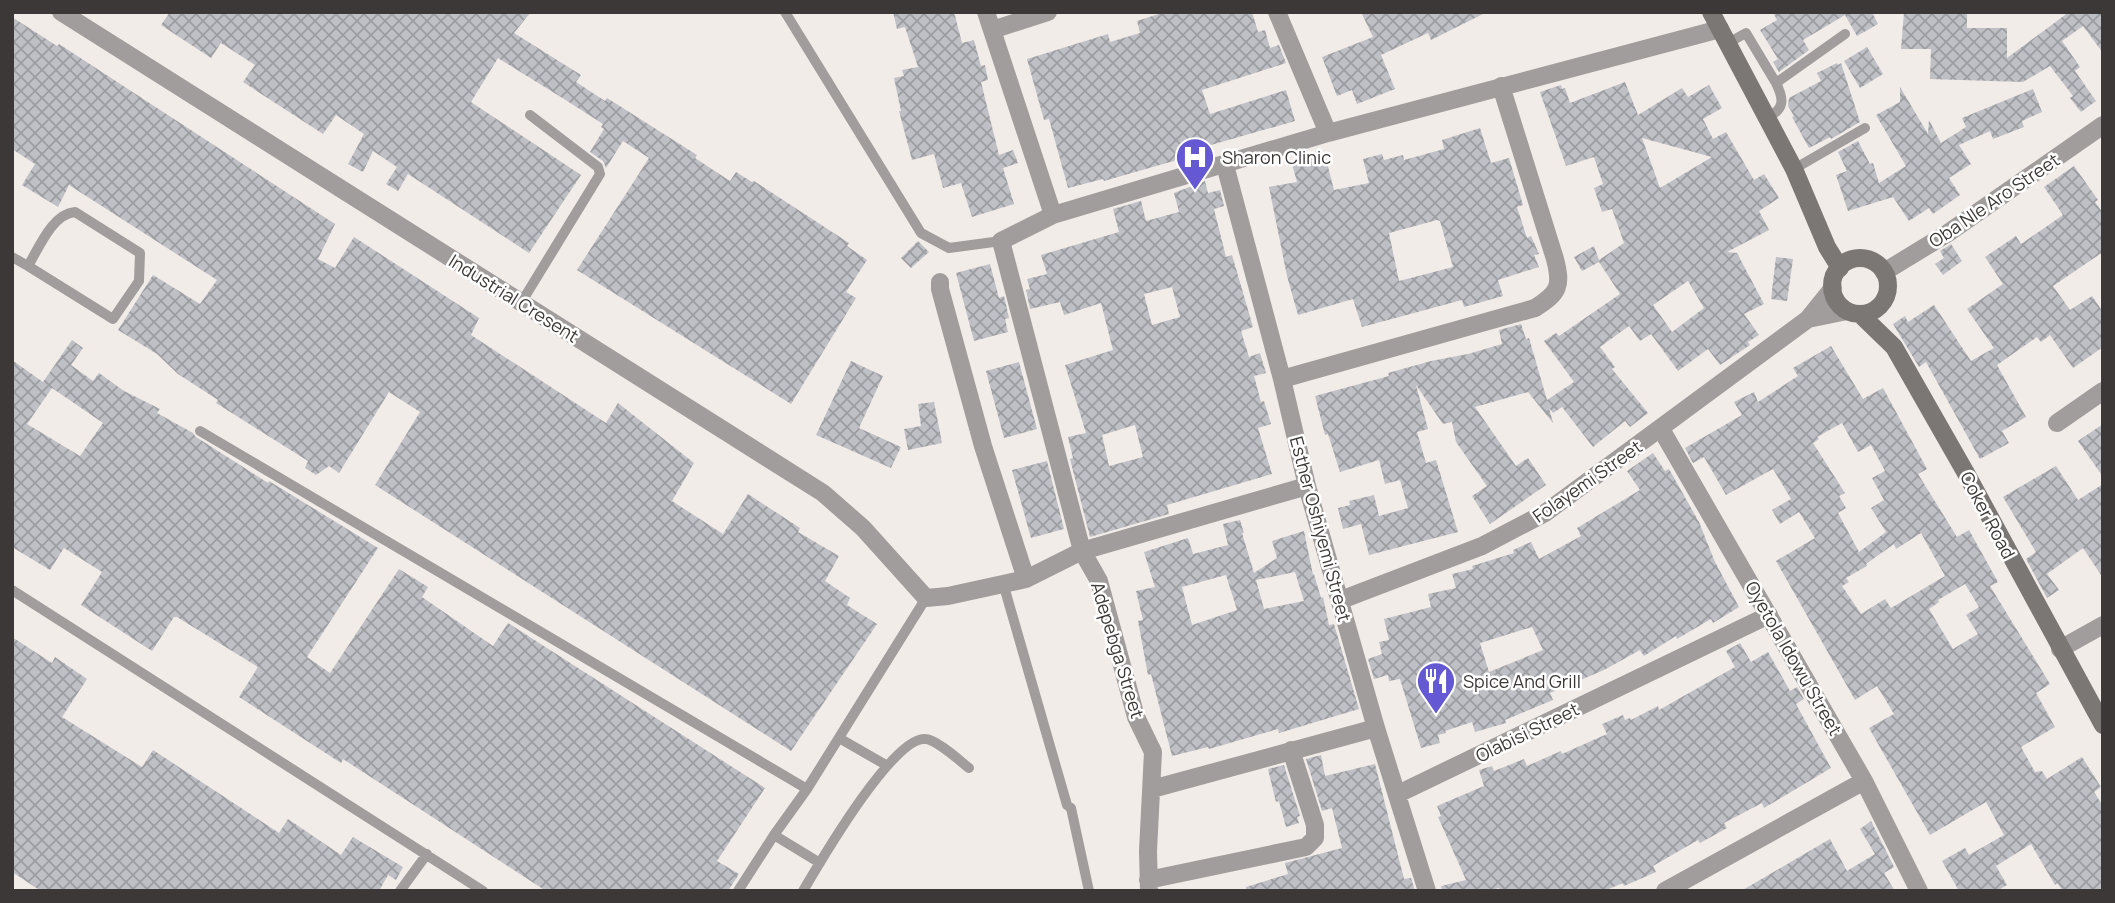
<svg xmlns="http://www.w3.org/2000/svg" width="2115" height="903" font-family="Manrope,sans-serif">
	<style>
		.building { fill: url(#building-cross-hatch); fill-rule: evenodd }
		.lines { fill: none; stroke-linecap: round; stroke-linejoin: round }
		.lane { stroke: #a09d9c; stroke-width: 10 }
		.street { stroke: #a09d9c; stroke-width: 18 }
		.secondary { stroke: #7a7775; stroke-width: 18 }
		.labels { text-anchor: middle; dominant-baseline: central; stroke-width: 5; stroke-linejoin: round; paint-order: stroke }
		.poi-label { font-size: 18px; fill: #3b3837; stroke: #fff; text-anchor: start }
		.street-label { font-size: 18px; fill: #3b3837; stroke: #fff }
	</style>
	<defs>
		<pattern id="building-cross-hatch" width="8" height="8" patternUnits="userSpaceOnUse" patternTransform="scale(1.75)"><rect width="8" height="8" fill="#bfc0c5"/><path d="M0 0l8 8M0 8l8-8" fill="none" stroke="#9c9da1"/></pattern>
	</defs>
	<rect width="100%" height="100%" fill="#f2ece9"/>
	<!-- building -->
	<path class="building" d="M170 12H531L514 33 581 75 576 82 605 101 607 98 697 155 695 158 730 181 736 172 752 182 754 181 849 243 847 246 867 260 846 292 856 298 791 404 577 270 649 158 623 141 606 168 603 161 590 152 604 129 601 127 603 124 564 99 498 58 471 102 581 175 529 253 408 174 398 191 386 184 397 167 373 151 363 172 348 164 364 134 336 115 323 134 243 82 255 65 221 43 211 58 161 25Z
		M893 12H954L962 43 974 40 981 66 985 65 988 80 981 82 999 155 1013 150 1018 163 1003 168 1014 204 972 217 961 183 943 188 934 154 912 160 899 111H901L894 78 904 76 902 70 918 67 905 27 897 29Z
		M1165 12H1252L1258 32 1265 30 1270 48 1279 45 1286 63 1202 90 1210 114 1286 90 1295 121 1197 149 1198 154 1104 181 1103 179 1068 188 1049 119 1044 120 1027 59 1108 34 1110 42 1140 33 1137 21Z
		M1361 12H1487L1431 40 1428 33 1381 55 1395 89 1357 104 1352 90 1337 96 1322 57 1373 37Z
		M1773 12H1872L1878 24 1857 36 1845 15 1803 40 1809 50 1779 72 1773 62 1778 59 1760 30 1777 20Z
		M1904 12 1967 13V28H2007V58L2069 12H2103V53L2083 26 2062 41 2080 67 2075 71 2096 101 2081 112 2070 98 2073 96 2050 66 2023 82 1930 79 1931 49H1901Z
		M12 17 57 46 59 44 335 224 318 259 335 268 354 237 479 318 471 335 606 423 618 403 694 463 672 501 723 534 748 494 800 528 798 532 839 556 825 581 850 598 847 605 877 624 791 751 375 485 420 412 389 392 339 473 329 466 316 475 305 468 308 461 216 403 218 400 178 374 157 354 118 330 153 275 200 304 217 280 69 185 58 207 22 185 35 164 12 149Z
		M1867 47 1883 74 1860 88 1844 61Z
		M1837 63 1838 65 1841 63 1860 122 1831 139 1830 137 1809 148 1792 117 1794 116 1788 106 1789 98 1821 81 1817 73Z
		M1625 82 1638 115 1682 88 1688 97 1709 85 1722 108 1703 119 1713 139 1726 132 1754 180 1764 174 1779 198 1759 211 1769 230 1727 252 1737 253 1764 304 1744 314 1759 335 1748 342 1750 345 1720 365 1708 349 1678 371 1651 334 1640 341 1629 326 1600 347 1615 367 1612 369 1648 413 1630 427 1625 421 1593 447 1562 407 1553 413 1549 408 1553 423 1528 392 1475 407 1516 466 1528 458 1546 485 1490 524 1472 496 1487 486 1456 442 1452 422 1443 424 1416 385 1428 429 1417 432 1426 463 1436 460 1458 532 1369 555 1361 524 1343 529 1338 508 1350 505 1349 501 1374 495 1379 516 1408 508 1400 480 1385 484 1379 460 1340 472 1328 434 1325 435 1315 396 1389 376 1388 373 1431 361 1468 354 1502 344 1499 330 1521 324 1526 339 1529 338 1547 400 1574 382 1544 341 1556 333 1559 336 1620 294 1599 262 1582 271 1574 257 1594 246 1599 260 1624 243 1612 209 1602 212 1594 188 1603 184 1594 157 1566 166 1540 92 1561 85 1562 89 1565 88 1570 103ZM1642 138 1712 157 1660 188ZM1688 281 1704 308 1672 332 1653 305Z
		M1900 87 1928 134 1929 120 1941 143 1966 127 1962 118 2033 89 2042 112 2022 121 2024 127 1993 139 1990 131 1959 145 1971 164 1949 178 1960 195 1933 214 1929 208 1909 221 1893 197 1848 211 1836 175 1847 171 1838 152 1865 137 1858 141 1870 164 1873 163 1879 183 1906 166 1876 115 1900 102Z
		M1480 128 1491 163 1509 158 1523 205 1517 207 1527 238 1531 236 1539 254 1534 255 1539 267 1498 280 1503 296 1464 307 1462 300 1362 327 1353 299 1298 315 1287 276 1269 187 1297 182 1292 164 1325 155 1334 190 1369 183 1363 159 1382 154 1384 160 1403 155 1404 160 1444 149 1442 140ZM1437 220 1440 221 1453 267 1399 281 1389 233Z
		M2074 166 2098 200 2095 202 2103 213V252L2053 286 2070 310 2092 296 2103 312V347L2073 368 2050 335 2041 342 2037 337 1997 365 2026 417 2002 431 2009 443 1980 459 1926 362 1919 367 1893 324 1905 316 1908 322 1934 305 1971 361 1994 348 1967 309 2003 284 1985 257 2016 236 2021 244 2063 215 2044 187Z
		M1205 181 1208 193 1220 190 1224 206 1214 209 1226 257 1232 255 1253 327 1241 331 1249 357 1260 353 1266 373 1254 376 1261 402 1264 401 1271 424 1258 428 1272 474 1167 505 1169 514 1090 537 1070 459 1073 458 1068 437 1086 433 1065 365 1113 350 1101 303 1064 315 1060 302 1030 309 1026 290 1030 289 1027 279 1047 274 1041 255 1119 232 1113 209 1141 201 1146 221 1179 212 1174 193ZM1172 287 1180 317 1152 325 1144 294ZM1135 425 1143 457 1109 466 1102 435Z
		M918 241 929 252 911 268 901 258Z
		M1951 244 1962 261 1943 275 1935 264 1944 258 1940 251Z
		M1776 257 1793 259 1787 301 1771 299Z
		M990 264 999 298 1004 296 1009 318 1005 319 1008 332 974 341 956 273Z
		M72 340 83 348 71 365 93 381 99 373 124 391 160 409 157 413 193 433 196 437 268 483 269 481 378 548 307 657 330 673 399 569 428 587 422 597 493 646 508 623 765 788 717 861 739 874 728 891H546L343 759 341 763 239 697 258 667 177 617H174L152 651 81 605 102 572 64 548 50 570 12 547V360L43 382ZM52 388 103 423 80 456 27 424Z
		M1831 346 1863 399 1883 388 1927 469 1918 474 1957 537 1969 530 1998 582 1990 586 2050 684 2036 693 2055 727 2021 747 2035 772 2042 771 2047 779 2082 757 2101 787 2094 792 2103 806V891H2063L2057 883 2055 885 2031 844 1996 866 2007 885 1997 891H1959L1942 861 1965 848 1969 855 2004 835 1986 802 1930 835 1869 728 1894 714 1877 686 1855 700 1776 561 1815 538 1799 512 1780 524 1772 510 1791 499 1773 469 1726 495 1704 457 1693 463 1685 448 1742 415 1734 402 1754 392 1758 402 1798 376 1793 368ZM1842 423 1858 452 1871 445 1885 471 1872 478 1884 500 1871 508 1886 532 1859 552 1838 513 1846 508 1839 496 1845 493 1813 443 1819 439 1817 437ZM1921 533 1945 576 1891 608 1885 599 1861 614 1842 586 1849 582 1846 578 1867 566 1866 564 1894 544 1896 549ZM1965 584 1979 607 1966 615 1978 634 1953 649 1929 609 1939 602 1938 600Z
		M851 361 883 376 859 428 901 447 891 468 816 435Z
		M1019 362 1037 429 1004 438 986 371Z
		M934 402 942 443 908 450 904 429 921 426 918 404Z
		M2103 424V477L2078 441Z
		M1653 453 1665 471 1669 469 1699 522 1715 562 1739 607 1713 623 1711 619 1677 639 1676 636 1644 656 1640 650 1604 670 1550 693 1553 700 1505 720 1506 723 1475 732 1472 722 1445 731 1446 733 1438 735 1440 743 1421 748 1400 679 1389 681 1388 675 1374 679 1368 659 1382 654 1379 642 1389 640 1384 619 1431 607 1428 594 1456 588 1452 574 1473 569 1472 566 1514 553 1513 550 1531 542 1539 559 1581 536 1577 528 1640 490 1627 471ZM1532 627 1543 650 1489 672 1480 643Z
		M1047 461 1064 529 1031 538 1012 470Z
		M2056 466 2078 500 2103 484V578L2083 548 2047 574 2059 590 2047 598 2026 559 2036 552 2003 497Z
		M1240 520 1244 533H1242L1254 573 1277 558 1272 541 1304 531 1313 575 1314 574 1321 598 1323 597 1329 625 1334 624 1359 709 1279 733 1278 729 1209 749 1208 747 1172 756 1151 674 1148 675 1138 621 1143 620 1136 591 1155 587 1144 552 1188 538 1193 554 1228 545 1223 524ZM1295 572 1304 601 1264 609 1256 580ZM1226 575 1237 610 1192 625 1182 587Z
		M12 637 52 663 55 657 87 679 62 717 142 767 153 750 279 833 288 819 341 855 353 837 403 867 396 880 388 875 379 891H41L12 872Z
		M1740 643 1751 662 1768 652 1790 691 1797 687 1804 699 1796 704 1831 768 1764 808 1762 803 1724 823 1727 828 1700 843 1698 840 1653 866 1656 872 1624 886 1623 883 1604 891H1500L1499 888 1487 891H1442L1441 886 1466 880 1438 817 1441 816 1437 806 1484 786 1479 770 1492 766 1494 771 1524 759 1527 766 1561 751 1562 754 1607 734 1602 724 1623 715 1625 720 1630 718 1631 720 1658 706 1659 710 1735 667 1726 651Z
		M1321 755 1325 776 1375 764 1404 879 1411 878 1415 891H1246V887L1288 874 1285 863 1342 848 1332 808 1322 811 1306 759Z
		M1284 765 1300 816 1297 817 1299 823 1286 827 1279 801 1276 802 1268 769Z
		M1871 821 1894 867 1884 873 1895 891H1741L1830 839 1847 871 1875 854 1860 829Z"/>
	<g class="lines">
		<!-- lane -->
		<path class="lane" d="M785 12 921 233 949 248 1001 241
			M1728 43 1746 33 1776 83
			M1767 118C1785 109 1784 99 1776 83L1845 34
			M1794 169 1865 128
			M12 257 28 266C39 248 52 214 75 212L140 253 139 281 113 319 28 266
			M521 303 600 174 598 167 530 115
			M200 431 807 789
			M1003 583 1067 805 1071 808 1089 891
			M12 590 483 891
			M839 738 886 765
			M774 835 820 863
			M400 891 427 854
			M738 891 774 835 807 789 926 598
			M803 891C820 862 893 736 925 739 936 739 960 761 969 768"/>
		<!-- street -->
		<path class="street" d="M61 12 823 493 863 528 926 598 948 596 1026 579 1082 551 1099 581 1136 717 1153 752 1148 851 1149 891
			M986 12 1053 215
			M1277 12 1328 133
			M992 30 1048 12
			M1225 165 1282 379 1307 486 1376 728 1427 891
			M1884 272 1948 233 2103 125
			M940 282V289L983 446 1026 579
			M1808 319 1847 311
			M1282 379 1535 308C1559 293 1562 286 1555 259L1501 86
			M2057 423 2103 391
			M1661 429 1864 781 1919 891
			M1307 486 1082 551 1001 241 1053 215 1328 133 1720 29
			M1341 600 1482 546 1545 513 1808 319 1833 288
			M2060 649 2103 625
			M1152 789 1376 728
			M1398 794 1769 615
			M1148 880 1306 847 1315 838V825L1291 750
			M1665 891 1864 781"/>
		<!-- secondary -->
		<path class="secondary" d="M1711 12 1794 169 1827 247 1840 268
			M1832 286a28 28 0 1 1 56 0a28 28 0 1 1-56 0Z
			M1860 314 1894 347 1967 475 2103 725"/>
	</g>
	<!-- icons -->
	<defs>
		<g id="hospital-pin" transform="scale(2.0125)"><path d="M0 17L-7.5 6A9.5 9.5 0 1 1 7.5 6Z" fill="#6459d2" stroke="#fff"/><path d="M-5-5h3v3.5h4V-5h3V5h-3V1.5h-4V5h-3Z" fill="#fff"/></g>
		<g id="restaurant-pin" transform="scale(2.0125)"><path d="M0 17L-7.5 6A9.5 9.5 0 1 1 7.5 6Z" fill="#6459d2" stroke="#fff"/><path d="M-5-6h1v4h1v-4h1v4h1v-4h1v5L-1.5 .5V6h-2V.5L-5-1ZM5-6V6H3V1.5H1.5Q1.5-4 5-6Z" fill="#fff"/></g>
	</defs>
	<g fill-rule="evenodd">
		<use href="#hospital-pin" x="1195" y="157"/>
		<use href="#restaurant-pin" x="1436" y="681"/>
	</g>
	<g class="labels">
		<!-- poi labels -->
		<g class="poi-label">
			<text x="1222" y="157">Sharon Clinic</text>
			<text x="1463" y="681">Spice And Grill</text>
		</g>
		<!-- street labels -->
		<g class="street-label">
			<text transform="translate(1994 200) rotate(-34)">Oba Nle Aro Street</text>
			<text transform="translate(514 298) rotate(32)">Industrial Cresent</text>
			<text transform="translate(1587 481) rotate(-35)">Folayemi Street</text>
			<text transform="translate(1988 515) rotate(62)">Coker Road</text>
			<text transform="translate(1321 529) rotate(75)">Esther Oshiyemi Street</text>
			<text transform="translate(1118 650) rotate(73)">Adepebga Street</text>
			<text transform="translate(1794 658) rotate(60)">Oyetola Idowu Street</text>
			<text transform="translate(1527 732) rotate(-26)">Olabisi Street</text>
		</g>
	</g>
	<!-- border -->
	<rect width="2115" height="903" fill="none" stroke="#3b3837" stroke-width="28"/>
</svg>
